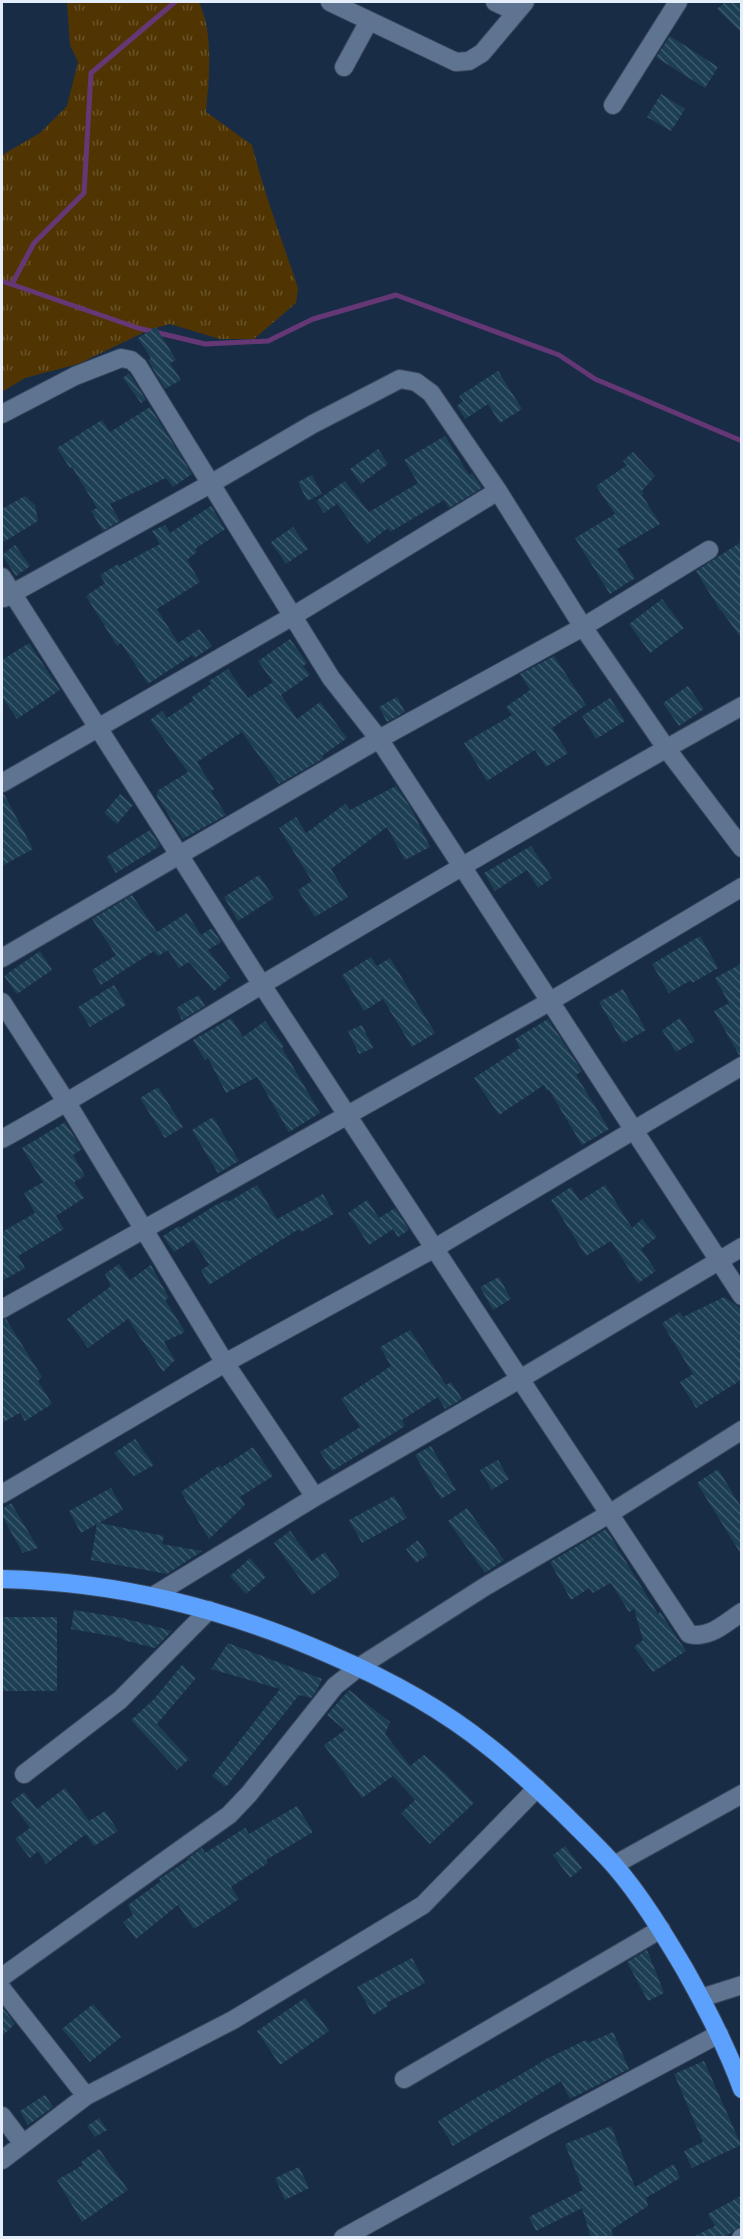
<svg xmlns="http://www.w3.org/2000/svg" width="743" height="2239" font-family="'Source Serif 4',serif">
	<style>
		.grass { fill: url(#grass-tufts) }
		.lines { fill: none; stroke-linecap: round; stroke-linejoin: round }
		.stream { stroke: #653875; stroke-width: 5 }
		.building { fill: url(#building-back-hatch) }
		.street-casing { stroke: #39485d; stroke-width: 20 }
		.secondary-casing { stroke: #39485d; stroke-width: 20 }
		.highway-casing { stroke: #39485d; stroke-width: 20 }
		.street { stroke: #5e7491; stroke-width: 18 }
		.secondary { stroke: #5e7491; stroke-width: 18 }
		.highway { stroke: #5ca1fe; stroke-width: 18 }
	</style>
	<defs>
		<pattern id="grass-tufts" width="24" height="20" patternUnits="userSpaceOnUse" patternTransform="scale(1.5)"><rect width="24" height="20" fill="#503503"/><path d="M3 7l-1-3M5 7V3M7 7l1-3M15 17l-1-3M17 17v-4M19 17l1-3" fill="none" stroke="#695329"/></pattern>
		<pattern id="building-back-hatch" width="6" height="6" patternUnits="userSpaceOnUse" patternTransform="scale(1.5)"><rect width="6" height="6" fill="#1d3f53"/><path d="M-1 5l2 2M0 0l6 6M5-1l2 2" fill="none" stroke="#3e5b6d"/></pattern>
	</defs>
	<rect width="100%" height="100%" fill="#192c45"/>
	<!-- grass -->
	<path class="grass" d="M67 2H199C214 35 209 76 206 112L252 145C264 193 282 240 298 288L296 303 254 339H220L170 324 151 329 78 364 25 378 2 392V155L40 133 67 106 78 62 70 45Z"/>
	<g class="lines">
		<!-- stream -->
		<path class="stream" d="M2 281 138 328 205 344 268 341 313 319 396 295 559 355 595 379 742 441
			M12 284 34 243 84 193 91 73 175 2"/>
	</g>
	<!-- building -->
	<path class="building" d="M725 2H741V32L717 9Z
		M670 36 718 67 705 88 656 57Z
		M661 94 685 109 671 131 647 117Z
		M156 327 176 360 170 363 181 380 165 389 148 360 151 358 138 338Z
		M498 371 522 409 500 423 488 404 465 419 457 406 463 401 459 396Z
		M129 373 146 400 141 403 123 378Z
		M150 407 192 474 173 487 166 478 110 504 120 521 103 531 91 511 97 508 72 467 70 468 57 448 102 420 110 432Z
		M445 436 469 475 472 473 482 488 449 508 444 500 390 532 388 528 367 544 337 504 324 513 316 501 345 481 369 512 418 483 404 460Z
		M378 449 388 464 361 484 350 469Z
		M633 452 655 476 642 491 644 494 642 495 660 524 617 549 635 578 610 594 575 538 615 514 596 486 627 465 623 461Z
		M312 475 322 494 307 501 298 482Z
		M25 496 35 505 38 521 2 543V509Z
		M211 506 225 529 195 549 197 552 187 560 200 582 157 609 178 643 199 629 212 646 195 658 192 655 148 684 121 643 117 646 86 596 105 583 100 575 118 564 119 566 160 544 152 531 165 525 170 533Z
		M293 527 308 549 286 564 271 542Z
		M741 542V638L721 610H720L696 571Z
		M15 545 30 566 16 576 2 555Z
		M662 599 684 628 650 653 629 624Z
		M290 639 307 663 303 666 310 675 281 695 297 719 320 702 347 738 322 756 324 758 279 784 242 732 197 762 214 789 211 791 226 815 183 839 157 796V791L188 772 150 720 162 711 167 718 194 700 192 697 211 684 209 681 228 669 248 698 273 682 258 661Z
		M29 643 60 690 17 719 2 697V660Z
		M554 656 586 705 552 728 568 753 546 767 535 750 487 781 464 743 512 715 506 707 530 690 520 674Z
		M688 686 704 709 679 726 663 703Z
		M397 697 405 712 387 722 379 707Z
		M610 698 625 721 596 739 582 716Z
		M396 786 412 810 430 847 405 860 387 827 331 869 348 897 315 917 298 890 312 881 279 828 296 817 306 833 345 804 350 810Z
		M2 794H4L33 849 2 866Z
		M120 794 133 805 117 824 104 813Z
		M150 830 160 846 116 873 106 857Z
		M531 846 552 878 538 888 527 870 495 891 484 873Z
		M259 875 274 898 238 921 224 897Z
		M132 895 157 932 187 913 201 935 212 928 221 942 208 950 230 978 214 991 189 962 179 968 168 950 158 956 154 951 101 985 92 970 116 955 92 919Z
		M700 936 718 968 692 983 691 980 669 993 652 964Z
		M40 951 52 970 17 994 4 976Z
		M371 957 377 966 390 958 435 1033 412 1047 383 999 364 1011 342 975Z
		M741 964V1055H739L714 1011 729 1003 715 978Z
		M114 985 126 1005 90 1027 78 1007Z
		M623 989 646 1030 623 1043 599 1002Z
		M199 995 205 1006 182 1020 176 1008Z
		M231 1018 243 1037 265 1021 284 1046 282 1048 320 1113 289 1132 257 1077 226 1093 208 1058 205 1060 193 1040Z
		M680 1018 695 1041 676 1052 662 1030Z
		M548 1019 582 1071 576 1075 609 1129 582 1145 549 1090 547 1091 544 1085 499 1115 474 1078 520 1048 515 1039Z
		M362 1025 373 1048 359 1054 348 1031Z
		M158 1087 183 1127 165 1138 140 1098Z
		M213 1117 239 1161 218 1173 192 1130Z
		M65 1122 82 1149 73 1155 85 1176 74 1182 84 1198 56 1216 64 1229 18 1256 25 1268 2 1281V1232L35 1213 24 1193 43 1182 22 1148Z
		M257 1185 277 1219 323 1194 334 1214 301 1232 299 1229 209 1285 201 1270 209 1265 193 1240 174 1252 163 1236 179 1226 180 1228 214 1206 227 1200 228 1202Z
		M605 1185 632 1228 642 1219 657 1237 641 1249 656 1271 638 1283 611 1241 586 1256 551 1200 571 1187 580 1201Z
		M367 1200 379 1218 395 1208 409 1230 398 1237 393 1229 369 1245 348 1213Z
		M119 1264 130 1280 151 1265 169 1298 165 1300 185 1332 164 1342 175 1360 163 1372 128 1319 88 1348 67 1319 111 1286 105 1274Z
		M499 1277 511 1299 493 1310 480 1287Z
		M724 1297 739 1307 741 1312V1380L696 1408 680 1382 693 1374 662 1323 680 1312 683 1317Z
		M6 1319 42 1377 38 1381 52 1404 25 1421 20 1413 2 1423V1320Z
		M410 1330 446 1385 451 1382 462 1399 445 1409 438 1397 402 1420 405 1426 332 1471 320 1452 360 1427 341 1399 391 1366 380 1347Z
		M135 1439 154 1465 134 1476 114 1453Z
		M431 1446 456 1490 441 1499 415 1455Z
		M253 1447 273 1476 240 1497 245 1505 209 1539 181 1492 220 1465 221 1468Z
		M498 1460 509 1479 492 1490 480 1470Z
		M718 1469 741 1507V1554L697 1483Z
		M111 1488 123 1510 99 1523 164 1536 162 1544 202 1551 167 1574 91 1560 97 1524 81 1533 69 1511Z
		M394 1496 407 1518 362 1543 349 1520Z
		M11 1503 38 1548 23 1553 2 1516V1509Z
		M467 1508 504 1560 485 1573 448 1521Z
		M606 1529 658 1614 660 1612 686 1651 653 1672 634 1647 643 1640 634 1609 629 1612 611 1583 593 1593 589 1588 571 1600 550 1562Z
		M290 1531 312 1561 325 1552 340 1575 312 1595 274 1543Z
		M418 1540 428 1555 416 1563 406 1549Z
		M250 1558 266 1577 246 1594 230 1576Z
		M74 1610 123 1618 172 1631 155 1648 123 1640V1638L71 1629Z
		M2 1617H57V1691H2Z
		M228 1643 322 1679 317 1690 311 1698 299 1695 226 1787 212 1776 280 1689 211 1669Z
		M182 1665 196 1678 157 1724 189 1759 177 1770 131 1720 153 1700Z
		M349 1690 390 1722 385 1734 410 1766 424 1755 444 1772 474 1803 430 1844 401 1813 415 1800 393 1776 362 1798 324 1745 345 1730 327 1715Z
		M65 1788 89 1821 105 1811 118 1831 94 1846 86 1834 46 1864 38 1851 30 1858 15 1839 30 1828 11 1802 24 1792 37 1809Z
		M297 1806 313 1832 266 1860 268 1863 231 1887 239 1899 194 1929 178 1905 136 1939 123 1922 133 1915 128 1905 161 1881 159 1879 188 1860 187 1859 202 1848 205 1853 245 1828 249 1834Z
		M565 1846 582 1868 570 1878 553 1855Z
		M647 1950 664 1993 648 2001 627 1962Z
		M412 1958 425 1983 386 2003 388 2006 373 2015 357 1987Z
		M305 1998 329 2031 280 2065 257 2031Z
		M93 2004 121 2037 90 2062 62 2029Z
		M2 2007 15 2024 2 2036Z
		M613 2032 629 2069 570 2099 561 2081 453 2146 438 2121 489 2090 490 2092 515 2078 546 2059 586 2040 588 2043Z
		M704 2061 741 2145 692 2168 684 2151 703 2142 674 2074Z
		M45 2095 53 2107 28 2125 20 2111Z
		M99 2118 107 2130 95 2137 87 2126Z
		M611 2126 635 2187 674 2164 680 2178 646 2198 648 2206 611 2230 614 2238H591L582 2208 536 2231 529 2217 583 2190 565 2144Z
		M99 2149 128 2190 82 2222 57 2180 83 2165 81 2162Z
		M299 2167 309 2188 285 2200 275 2178Z
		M741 2196V2226L723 2238H691L715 2226 708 2214Z"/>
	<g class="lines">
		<!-- street casing -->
		<g class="street-casing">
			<path id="street" d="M330 2 456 62 469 61 482 53 525 2
				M495 2 516 12
				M344 67 369 21
				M613 105 678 2
				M2 414 75 376 121 358 131 360 138 366 331 678 379 739 742 1296
				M2 577 262 985 520 1379 689 1634C710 1639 725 1623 742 1612
				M4 598 212 483 313 424 400 379 416 382 431 393 498 491 583 627 666 748 742 848
				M2 783 293 616 498 491
				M2 958 379 739 583 627 709 550
				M2 1002 67 1103 225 1363 315 1497
				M2 1139C90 1090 176 1036 263 984 422 890 580 796 742 706
				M2 1309 549 1002 742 887
				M2 1494 225 1363 435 1248 742 1066
				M153 1596 315 1497 520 1379 742 1247
				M24 1774 120 1700 209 1610
				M614 1865 742 1794
				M2 1977 229 1815 249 1794 335 1686 359 1667
				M2 1989 86 2096
				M701 1998 742 1985
				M404 2079 661 1929
				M2 2116 23 2144
				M2 2160 86 2096 233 2020 423 1905 537 1788
				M343 2238 546 2126 719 2034
				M741 2238 742 2237"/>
		</g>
		<!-- secondary casing -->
		<g class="secondary-casing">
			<path id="secondary" d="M359 1667 486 1586 609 1514 742 1430"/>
		</g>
		<!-- highway casing -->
		<g class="highway-casing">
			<path id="highway" d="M2 1579C119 1582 224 1608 331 1655 387 1679 441 1708 488 1746 515 1767 539 1790 563 1813 580 1830 598 1847 614 1865 641 1896 663 1933 684 1968 706 2007 727 2047 742 2089"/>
		</g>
		<!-- street -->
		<use href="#street" class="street"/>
		<!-- secondary -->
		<use href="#secondary" class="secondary"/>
		<!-- highway -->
		<use href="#highway" class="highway"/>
	</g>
	<!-- border -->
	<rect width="743" height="2239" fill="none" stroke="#e5effc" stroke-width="6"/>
</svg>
